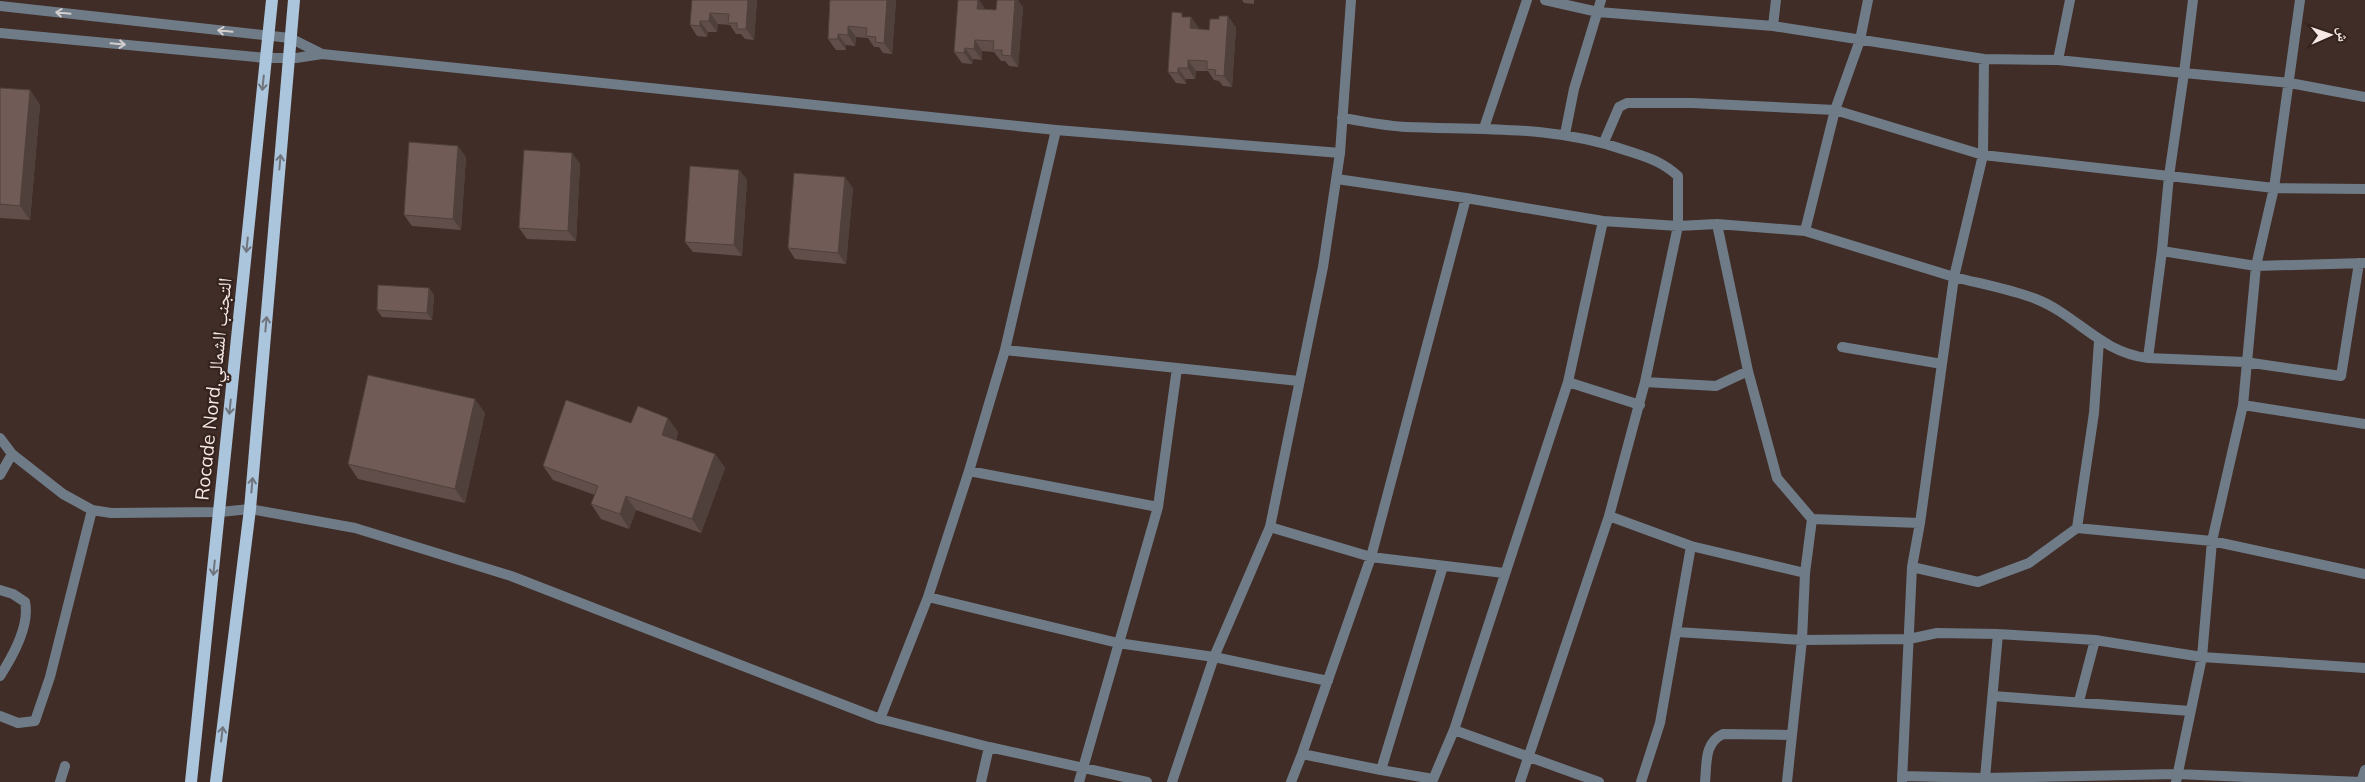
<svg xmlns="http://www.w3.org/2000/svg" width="2365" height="782" font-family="Mulish,'Noto Naskh Arabic',sans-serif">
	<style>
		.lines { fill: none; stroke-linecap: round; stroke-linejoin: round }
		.minor { stroke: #6f7c87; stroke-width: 10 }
		.tertiary { stroke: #6f7c87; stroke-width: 10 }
		.primary { stroke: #abc5dc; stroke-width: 12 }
		.wall { fill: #614e4a }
		.shaded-wall { fill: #4f403c }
		.building { fill: #715b56; stroke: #4f403c }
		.oneway { stroke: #d4cdce }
		.oneway2 { stroke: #70747d }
		.labels { text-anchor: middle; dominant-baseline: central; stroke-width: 4.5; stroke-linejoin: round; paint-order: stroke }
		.street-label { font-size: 19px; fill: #f5e8e5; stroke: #35231e }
	</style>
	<rect width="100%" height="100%" fill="#402d28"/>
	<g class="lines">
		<!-- minor -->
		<path class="minor" d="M1545 0 1598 12 1773 26 1776 0
			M2193 0 2184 73 2290 83 2365 97
			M2300 0 2274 188 2169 176 2162 251 2256 266 2274 188 2365 189
			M1773 26 1984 59 2058 60 2070 0
			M1342 118C1363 121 1385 126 1406 127 1481 130 1556 125 1628 151 1649 158 1661 161 1678 176V226L1645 382 1716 386 1748 371
			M1484 128 1527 0
			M1056 130 1005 350 1177 368
			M1565 134 1574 89 1601 0
			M1604 142 1619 107 1627 103H1692L1835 110 1983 155 2169 176 2184 73 2058 60
			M1340 153 1351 0
			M1337 179 1466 198 1603 221 1678 226 1717 224 1805 231 1835 110 1860 40 1868 0
			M1717 224 1748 371 1777 478 1812 519 1920 523 1954 277C1981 284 2010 289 2036 299 2077 315 2101 353 2148 358L2162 251
			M1805 231 1954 277 1983 155 1984 59
			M1842 347 1942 364
			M2148 358 2245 362 2341 376 2359 263
			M1568 382 1640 405
			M2243 405 2365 424
			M0 438 12 454 63 494 92 510 111 513 220 512 250 509 355 528 511 576 880 719 928 597 969 471 1005 350
			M969 471 1158 507
			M0 475 12 454
			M1609 516 1691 546
			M1920 523 1912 567 1978 582 2029 563 2077 528 2094 413 2099 341
			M1270 527 1371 557 1504 573
			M2077 528 2212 541 2365 574
			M0 590 13 594 25 602C30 625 13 656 0 676
			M928 597 1118 643 1214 657 1328 681
			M1677 632 1802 640 1909 639 1937 633 1998 634 2095 640 2202 657 2365 668
			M1993 696 2190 711
			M2079 701 2095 640
			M0 716 18 723 35 721 50 677 92 510
			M880 719 989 747 1147 782
			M1454 730 1599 782
			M1302 754 1381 770
			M1902 776 1985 778 2177 774 2361 782 2365 770
			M1985 778 1998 634
			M1433 779 1381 770 1443 566
			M1902 781 1912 567
			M60 782 65 766
			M981 782 989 747
			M1079 782 1158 507 1177 368 1299 381
			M1291 782 1302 754 1371 557 1466 198
			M1432 782 1454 730 1568 382 1603 221
			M1520 782 1609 516 1645 382
			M1641 782 1660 723 1691 546 1805 573 1812 519
			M1705 782C1707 763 1704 743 1723 734L1791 735
			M1787 782 1802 640 1805 573
			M2176 782 2202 657 2212 541 2243 405 2256 266 2365 263"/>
		<!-- tertiary -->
		<path class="tertiary" d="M0 6 290 38 322 54
			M0 33 266 58H296L322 54 1056 130 1340 153 1323 267 1270 527 1214 657 1172 782"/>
		<!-- primary -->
		<path class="primary" d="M191 782 272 0
			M216 782 250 509 294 0"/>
	</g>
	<!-- wall -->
	<path class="wall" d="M692 0H757L754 40 745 39 741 34H736L730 25 718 24 717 32H708L707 37 697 36 690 25Z
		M830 0H896L892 54 883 53 879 47H874L868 38 856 37 855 46 846 45V50H836L828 39Z
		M1242 0H1254V4L1244 3Z
		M1023 7 1018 67 1009 66 1005 61H1001L994 52 982 51V60L973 59 972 64 962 63 954 52 985 8V9L996 10Z
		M1185 17 1199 29 1209 30 1236 27 1232 87 1223 86 1219 81 1214 80 1208 71H1196L1195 79H1186V84L1176 83 1168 72Z
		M0 88 30 90 40 105 30 220 0 218Z
		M572 153 580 164 576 241 527 239 519 228Z
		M466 157 461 230 412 226 404 215Z
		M739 170 747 180 742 256 693 252 685 242Z
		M853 188 846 264 795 259 788 248Z
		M429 288 434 295 432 320 382 317 377 310Z
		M485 413 465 503 358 479 348 464Z
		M631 423 678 432 676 440 715 454 725 468 701 533 636 510 629 529 601 519 591 504 595 495 553 480 543 466Z"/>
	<!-- shaded-wall -->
	<path class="shaded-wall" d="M748 0H757L754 40 746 29Z
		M887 0H896L892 54 884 43Z
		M978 0H979L985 8V20L977 9Z
		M1015 0H1018L1023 7 1018 67 1011 56Z
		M710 13 718 24 717 32 709 21Z
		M1228 16 1236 27 1232 87 1224 76Z
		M1191 17 1199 28 1198 39 1190 28Z
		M700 21 708 32 707 37 700 26Z
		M848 26 856 37 855 46 848 35Z
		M838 34 846 45V50L838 39Z
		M975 40 982 51V60L974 49Z
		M965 48 973 59 972 64 964 53Z
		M1188 60 1196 71 1195 79 1188 68Z
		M1178 68 1186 79V84L1178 73Z
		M30 90 40 105 30 220 20 206Z
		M458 146 466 157 461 230 453 219Z
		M572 153 580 164 576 241 568 231Z
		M739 170 747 180 742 256 734 245Z
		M845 177 853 188 846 264 838 253Z
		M429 288 434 295 432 320 427 313Z
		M475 399 485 413 465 503 455 489Z
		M668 418 678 432 672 449 662 435Z
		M715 454 725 468 701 533 692 519Z
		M626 496 636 510 629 529 620 514Z"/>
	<!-- building -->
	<path class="building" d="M692 0H748L746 29H737V23H728L729 14 710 13 709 21H700V26L690 25Z
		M830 0H887L884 43 875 42 876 37 866 36 867 28 848 26V35L838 34V39H828Z
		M958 0H978L977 9 996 10 997 0H1015L1011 56 1002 55V50H993L994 41 975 40 974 49 965 48 964 53 954 52Z
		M1172 12 1182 13V17H1191L1190 28 1209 30 1210 19H1219V16H1228L1224 76 1215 75 1216 70 1207 69V61L1188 60V68H1178V73L1168 72Z
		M0 88 30 90 20 206 0 204Z
		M409 142 458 146 453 219 404 215Z
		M524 150 572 153 568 231 519 228Z
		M690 166 739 170 734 245 685 242Z
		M794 173 845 177 838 253 788 248Z
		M378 285 429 288 427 313 377 310Z
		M368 375 475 399 455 489 348 464Z
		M566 400 631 423 638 406 668 418 662 435 715 454 692 519 626 496 620 514 591 504 598 486 543 466Z"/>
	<!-- one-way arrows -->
	<defs><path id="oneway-shaft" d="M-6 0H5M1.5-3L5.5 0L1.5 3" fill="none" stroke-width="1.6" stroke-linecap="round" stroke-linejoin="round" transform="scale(1.25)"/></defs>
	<g class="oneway">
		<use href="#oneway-shaft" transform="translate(63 13) rotate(-174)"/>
		<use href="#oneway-shaft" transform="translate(225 31) rotate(-174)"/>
		<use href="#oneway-shaft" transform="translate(118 44) rotate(5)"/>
	</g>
	<g class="oneway2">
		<use href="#oneway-shaft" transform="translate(263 83) rotate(96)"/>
		<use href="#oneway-shaft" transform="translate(280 162) rotate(-85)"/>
		<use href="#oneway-shaft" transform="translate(247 245) rotate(96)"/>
		<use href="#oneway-shaft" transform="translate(266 324) rotate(-85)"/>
		<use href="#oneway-shaft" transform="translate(230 407) rotate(96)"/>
		<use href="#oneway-shaft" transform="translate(252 485) rotate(-85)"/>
		<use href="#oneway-shaft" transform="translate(214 568) rotate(96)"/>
		<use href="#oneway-shaft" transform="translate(222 734) rotate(-83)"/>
	</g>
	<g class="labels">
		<!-- street labels -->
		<g class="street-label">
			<text transform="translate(213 389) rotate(-84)">Rocade Nord,التجنب الشمالي</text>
		</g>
	</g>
	<!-- north arrow -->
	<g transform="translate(2330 35) rotate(88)" stroke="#35231e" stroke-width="4" paint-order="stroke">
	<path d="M0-4L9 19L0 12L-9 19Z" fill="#f5e8e5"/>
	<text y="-8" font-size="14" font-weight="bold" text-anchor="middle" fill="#f5e8e5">ش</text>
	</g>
</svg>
